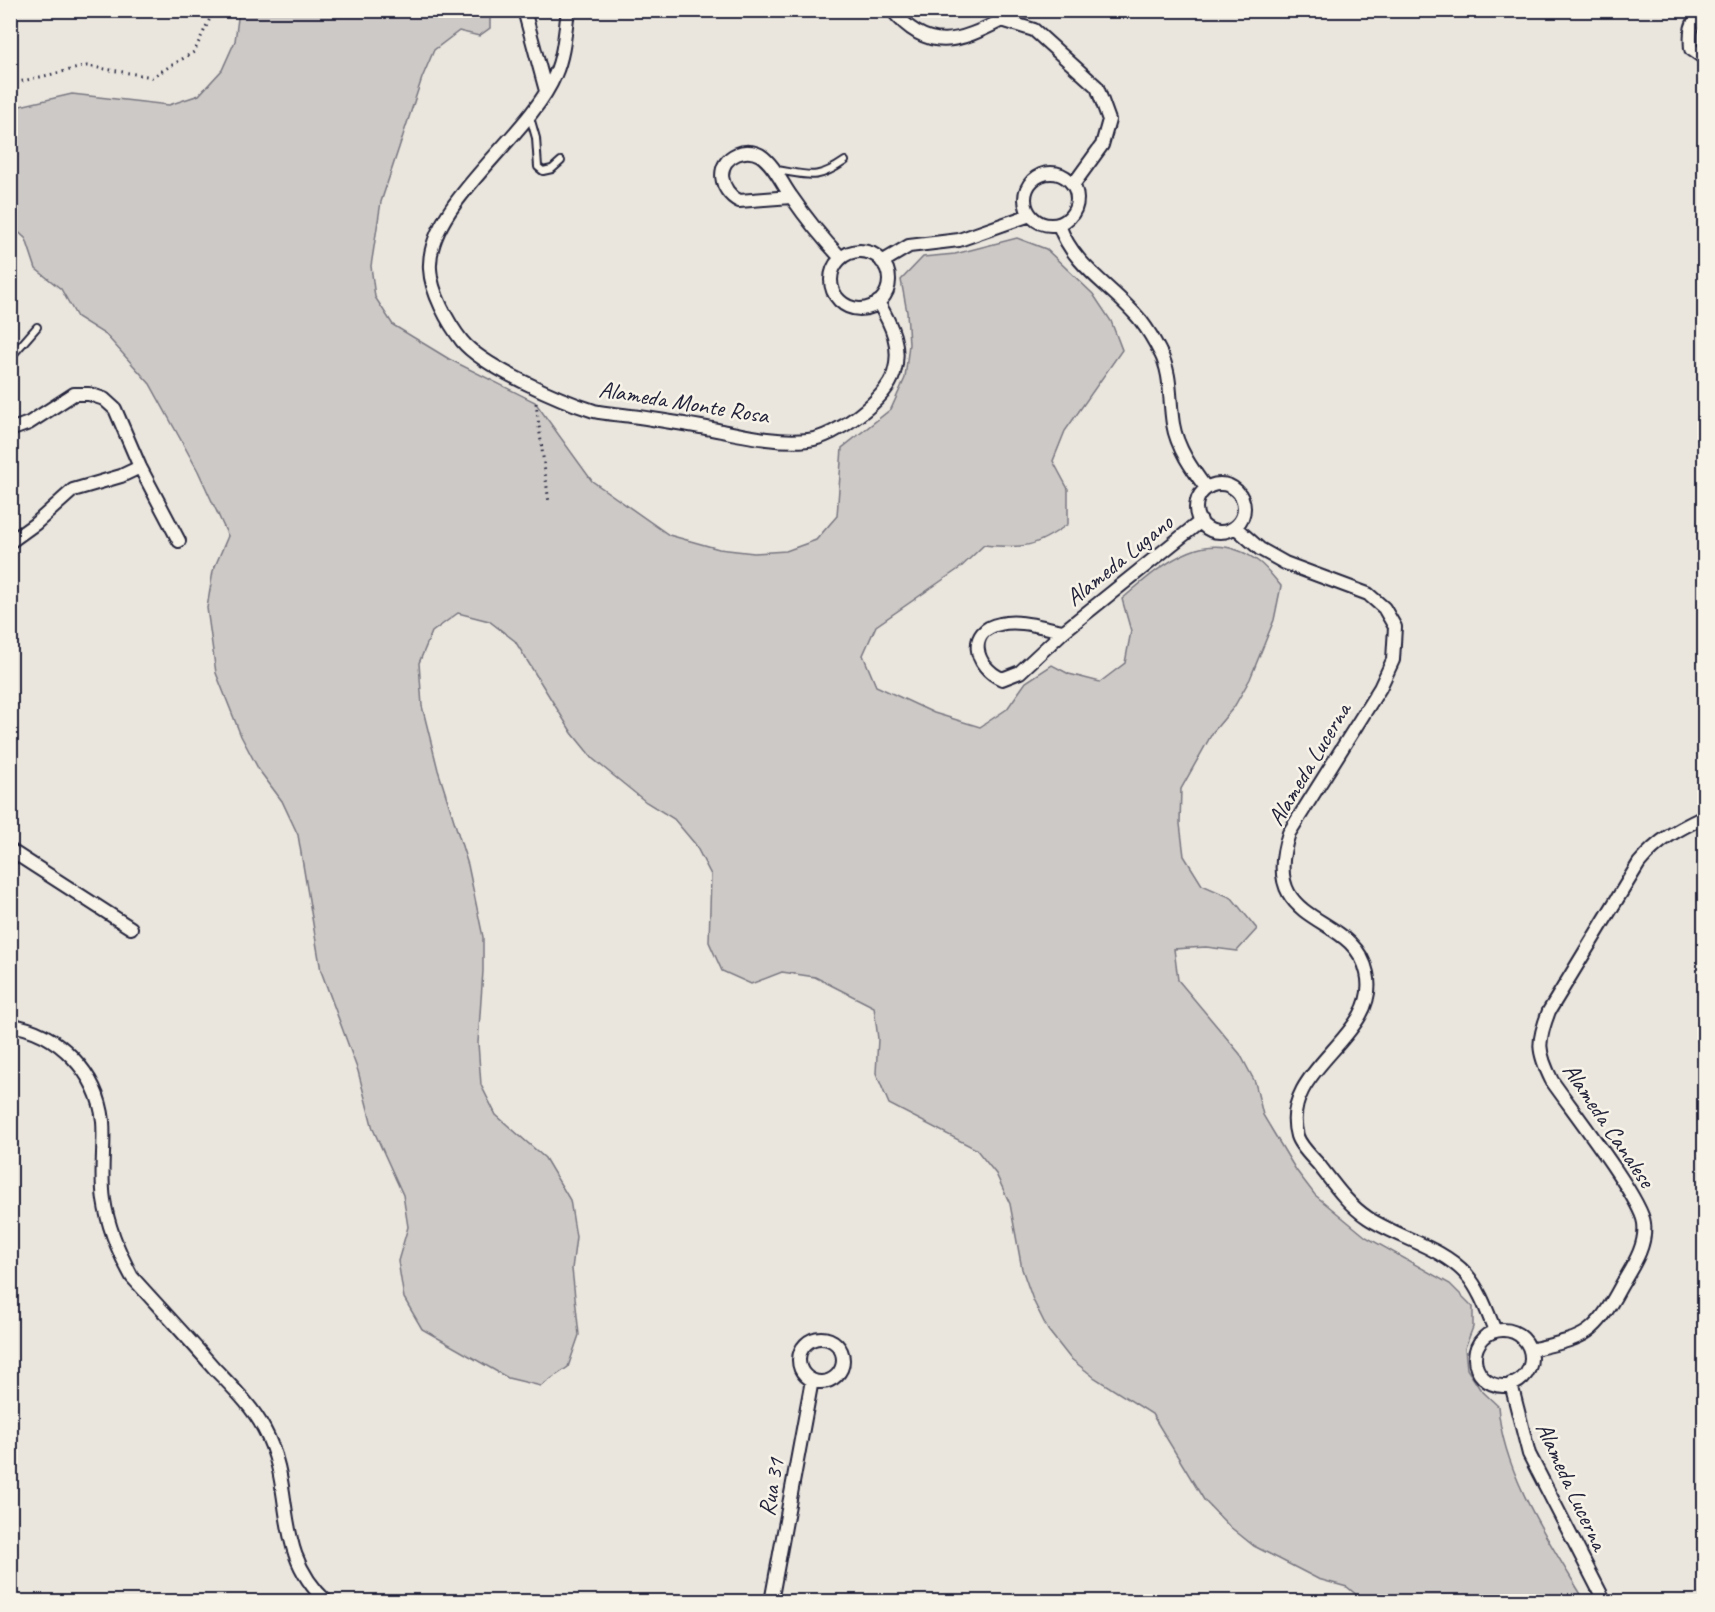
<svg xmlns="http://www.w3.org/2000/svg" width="1715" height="1612" font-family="Caveat,sans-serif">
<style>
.green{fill:#cdc9c6;stroke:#787680;stroke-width:1.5}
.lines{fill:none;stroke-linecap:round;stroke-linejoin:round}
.lane-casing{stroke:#22223b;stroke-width:10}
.street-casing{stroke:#22223b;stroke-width:16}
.path{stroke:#22223b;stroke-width:3;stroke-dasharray:1.5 4.5;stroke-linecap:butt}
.lane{stroke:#f7f3e8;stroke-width:6}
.street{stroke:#f7f3e8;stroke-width:12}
.labels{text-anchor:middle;stroke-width:5;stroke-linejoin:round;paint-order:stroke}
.street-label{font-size:24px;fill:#22223b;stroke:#f7f3e8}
</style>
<rect width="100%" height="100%" fill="#eae6de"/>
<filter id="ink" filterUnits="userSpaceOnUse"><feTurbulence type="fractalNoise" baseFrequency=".0167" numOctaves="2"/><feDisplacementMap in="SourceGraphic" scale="12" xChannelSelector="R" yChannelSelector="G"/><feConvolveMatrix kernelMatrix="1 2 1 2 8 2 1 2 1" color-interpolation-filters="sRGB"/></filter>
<g filter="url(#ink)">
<!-- green -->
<path class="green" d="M239 11H490V28L479 36 459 31 434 50 422 78 381 202 371 266 375 297 393 325 449 359 535 402 592 481 669 535 719 549 754 553 786 551 816 540 837 516 842 448 891 409 905 378 909 344 907 312 901 280 923 257 955 254 1017 238 1046 249 1093 294 1111 321 1122 350 1065 431 1053 461 1068 489V524C1036 547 1024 549 984 545L960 568 876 626 863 655 876 686 934 713 980 727 1007 709 1026 682 1052 665 1069 674 1100 682 1125 663 1131 631 1122 599C1163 564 1207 523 1259 562 1267 568 1274 578 1281 586L1274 620 1250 679 1234 707 1213 732 1181 789 1180 824 1184 856 1202 885 1232 898 1257 929 1237 951 1206 947 1174 949 1178 980 1240 1054 1255 1082 1263 1115 1296 1170 1315 1195 1366 1237 1450 1284 1473 1307V1327L1465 1348 1467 1369 1480 1389 1498 1406C1503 1474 1550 1543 1585 1601H1364L1347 1587 1318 1579 1254 1546 1229 1526 1204 1500 1152 1414 1095 1378 1070 1358 1048 1330 1033 1300 1022 1269 1010 1204 996 1174 976 1149 889 1104 876 1073 878 1039 874 1007 815 977 782 972 751 984 722 971 709 942 711 875 695 844 674 819 646 802 593 759 572 733 515 641 489 621 458 613 432 632 419 663 422 706 438 770 468 865 483 937V971L478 1043 481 1085 496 1115 545 1158 570 1200 576 1237 572 1269 579 1335 568 1367 541 1386 508 1378 422 1329 404 1298 398 1261 408 1227 403 1195 373 1129 358 1071 321 971 298 835 282 801 259 770 241 736 216 673 207 608 213 571 228 536 198 471 150 384 106 335 77 317 61 289 36 269 26 239 11 225V108L72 94 169 105 199 95 222 70 235 41Z"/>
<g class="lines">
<!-- lane casing -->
<g class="lane-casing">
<path id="lane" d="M530 117 536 138 538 167 543 171 552 169 561 161
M777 170C809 175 816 181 845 161
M10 358 37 327"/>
</g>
<!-- street casing -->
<g class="street-casing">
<path id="street" d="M524 10 546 91
M568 10C565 32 564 55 555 75 530 136 426 204 430 269 431 292 448 323 462 341 483 367 562 401 594 411 606 414 619 414 631 416 655 419 678 423 701 427 735 433 774 444 808 440 836 437 886 400 894 373 902 346 891 324 878 302
M892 10C928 54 959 42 1002 20L1034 30 1097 87 1109 120 1102 145 1073 185
M1704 14C1689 19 1690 35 1691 49L1704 58
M1025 199a26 26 0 1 1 52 0a26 26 0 1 1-52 0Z
M791 197 739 201C720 191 714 164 737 154 744 151 753 151 760 155 774 164 782 184 791 196 806 218 823 239 841 258
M1059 225C1074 268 1114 287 1141 321 1148 330 1155 342 1160 352 1172 374 1169 400 1173 424 1177 448 1192 469 1206 488
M831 280a29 29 0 1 1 58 0a29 29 0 1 1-58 0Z
M882 262 909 246 959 240 1030 215
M10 430 29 423 74 394H89L104 399 115 409 140 467 179 541
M1196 508a24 24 0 1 1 48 0a24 24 0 1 1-48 0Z
M1235 527 1260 549 1285 563 1368 594 1384 608 1395 627 1393 660 1380 688 1289 833C1257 930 1353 909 1367 973 1382 1037 1278 1068 1297 1136 1300 1146 1312 1157 1319 1165 1333 1183 1348 1205 1368 1218 1399 1238 1441 1247 1466 1274 1480 1290 1487 1311 1495 1331
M10 542 35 524 73 490 121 476 140 467
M1064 631C1044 628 1020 619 1000 624 967 630 973 666 1002 679L1020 672 1064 631 1201 521
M10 850 131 928
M10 1025C58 1031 98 1074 103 1121 105 1147 100 1173 104 1200 108 1228 119 1253 132 1277 160 1308 188 1338 215 1369 233 1388 252 1406 264 1429 297 1490 271 1550 327 1602
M1475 1358a28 28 0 1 1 56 0a28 28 0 1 1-56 0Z
M799 1360a22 22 0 1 1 44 0a22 22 0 1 1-44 0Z
M1530 1350C1585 1337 1593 1338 1621 1286 1632 1267 1647 1246 1644 1223 1641 1198 1570 1107 1552 1081 1537 1051 1537 1042 1549 1011L1639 863C1658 840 1678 829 1704 817
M1511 1384 1529 1454 1605 1602
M771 1602 812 1380"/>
</g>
<!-- path -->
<path class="path" d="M10 84 87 66 152 77 194 52 214 10
M536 403 549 503"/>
<!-- lane -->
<use href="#lane" class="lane"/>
<!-- street -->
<use href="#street" class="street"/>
</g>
</g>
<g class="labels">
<!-- street labels -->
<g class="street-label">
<text transform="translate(684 402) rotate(9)" y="8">Alameda Monte Rosa</text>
<text transform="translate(1119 560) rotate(-39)" y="8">Alameda Lugano</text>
<text transform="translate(1309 764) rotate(-59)" y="8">Alameda Lucerna</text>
<text transform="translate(1609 1125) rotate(56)" y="8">Alameda Canalese</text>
<text transform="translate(1572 1486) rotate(65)" y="8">Alameda Lucerna</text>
<text transform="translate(771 1487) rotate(-80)" y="8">Rua 31</text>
</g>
</g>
<!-- margin -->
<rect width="1715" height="1612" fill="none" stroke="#f7f3e8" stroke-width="36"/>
<rect x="18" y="18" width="1679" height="1576" fill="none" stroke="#22223b" stroke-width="2" filter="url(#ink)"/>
</svg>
